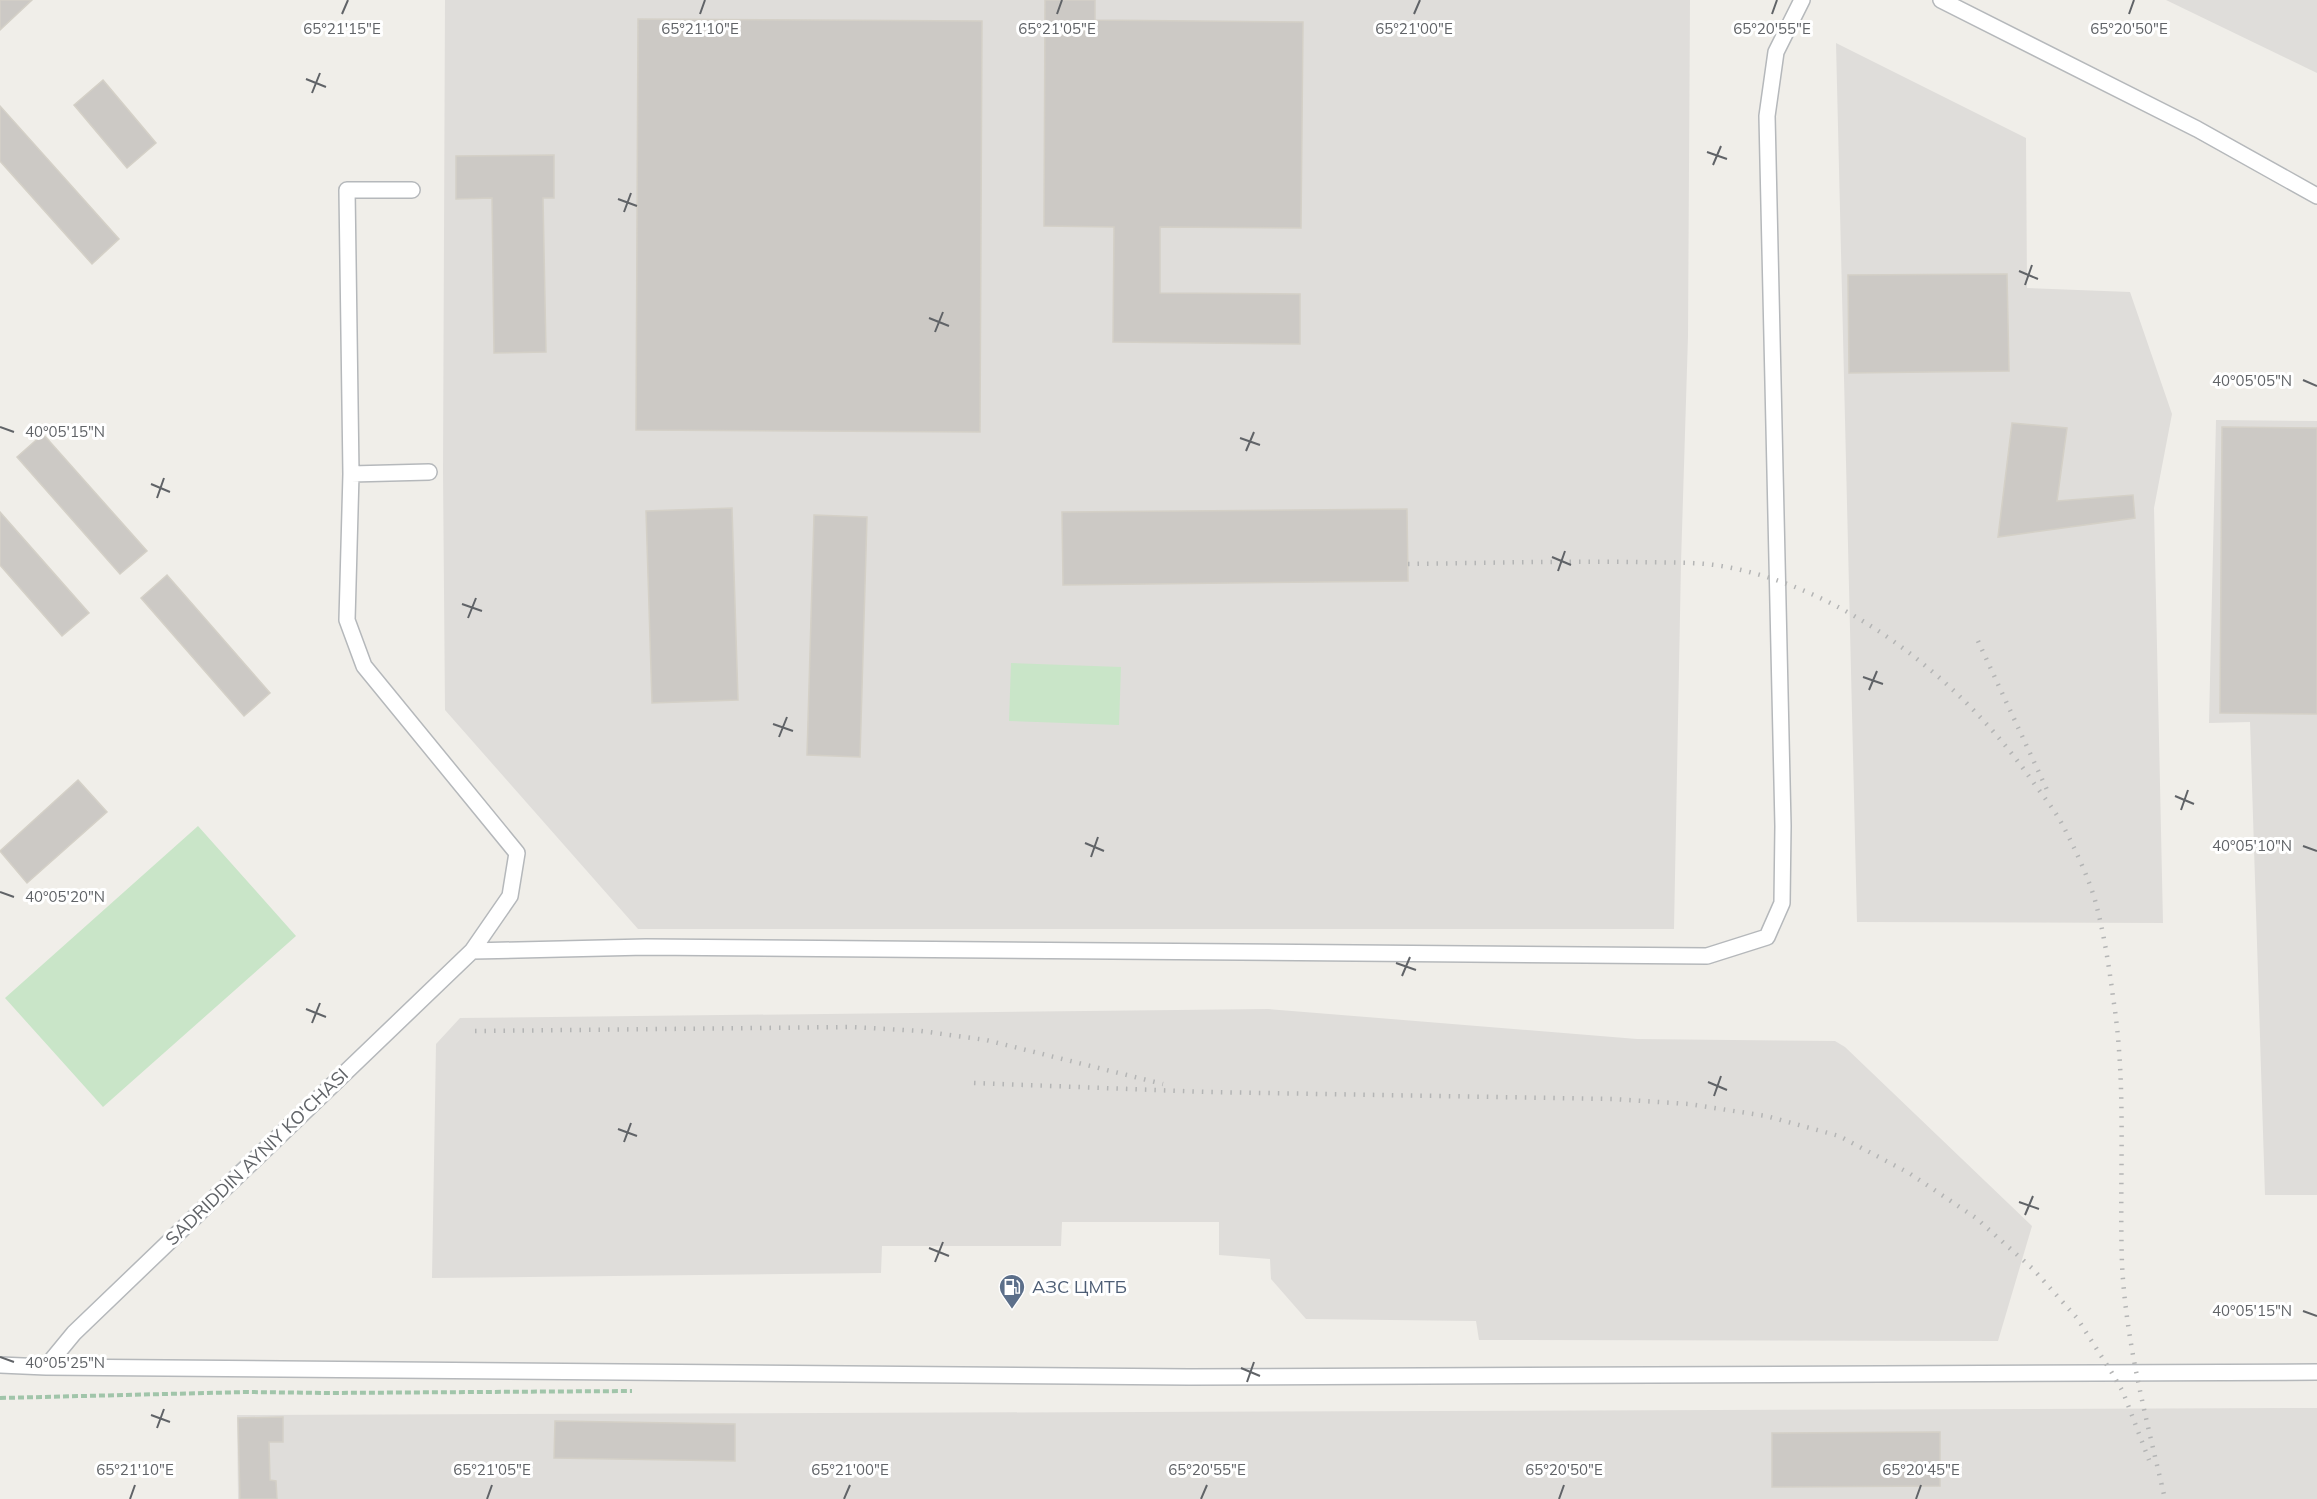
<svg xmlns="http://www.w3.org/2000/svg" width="2317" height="1499" font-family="Mulish,sans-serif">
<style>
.industrial{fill:#dfddda}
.green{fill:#c9e5c8}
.building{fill:#ccc9c5;stroke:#d4d0c7;stroke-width:1.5}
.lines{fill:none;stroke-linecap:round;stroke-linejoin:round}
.minor-casing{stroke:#b5b8bb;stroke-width:18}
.path{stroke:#a1c5aa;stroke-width:4;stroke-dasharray:6 3;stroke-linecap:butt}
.minor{stroke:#fff;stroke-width:15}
.rail{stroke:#b4b5b5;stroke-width:4.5;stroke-dasharray:1.5 8;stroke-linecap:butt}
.ticks{fill:none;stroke:#606367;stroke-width:2}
.labels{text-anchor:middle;stroke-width:6;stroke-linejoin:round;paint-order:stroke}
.street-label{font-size:18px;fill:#606367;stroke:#fff}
.service-label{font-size:18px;fill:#4e5e75;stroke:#fff;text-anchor:start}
.ticks-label{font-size:15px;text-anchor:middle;fill:#606367;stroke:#fff;stroke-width:6;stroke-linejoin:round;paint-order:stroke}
</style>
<rect width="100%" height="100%" fill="#f0eee9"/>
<!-- industrial -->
<path class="industrial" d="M445 0H1690L1688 336 1681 563 1674 929H638L445 710 443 471Z
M2166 0H2317V73Z
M1836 43 2026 138 2027 288 2130 292 2172 414 2154 508 2163 923 1857 922Z
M2216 420 2317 421V1195H2265L2250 722 2209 723Z
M1268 1009 1637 1039 1835 1041 1845 1047 2032 1226 1998 1341 1479 1340 1476 1321 1306 1319 1271 1279 1270 1259 1219 1255V1222H1062L1061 1246H882L881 1273 432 1278 436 1044 460 1018Z
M2317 1408V1499H238L237 1415Z"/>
<!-- green -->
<path class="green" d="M1011 663 1121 667 1119 725 1009 721Z
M198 826 296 936 103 1107 5 998Z"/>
<!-- building -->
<path class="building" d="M0 0H32L0 30Z
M1045 0H1095V20L1303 22 1301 228 1160 227V293L1300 294V344L1113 342 1114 227 1044 226Z
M638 19 982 21 980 432 636 430Z
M103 80 156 143 127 168 74 105Z
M0 106 119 239 92 264 0 161Z
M554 155V198H543L546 352 494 353 492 198 456 199V156Z
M2007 274 2009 371 1849 373 1848 275Z
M2012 423 2067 428 2057 501 2133 495 2135 518 1998 537Z
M2222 427 2317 428V714L2220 713Z
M43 434 147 551 120 574 17 457Z
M732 508 738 700 652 703 646 511Z
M1407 509 1408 581 1063 585 1062 512Z
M0 512 89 613 62 636 0 565Z
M814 515 867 517 860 757 807 755Z
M167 575 270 693 244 716 141 598Z
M78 780 107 812 27 883 0 851Z
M283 1417V1442H269L270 1480 276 1481 277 1499H240L238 1418Z
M555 1421 735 1424V1461L554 1458Z
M1940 1432V1486L1772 1487V1433Z"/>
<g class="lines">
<!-- minor casing -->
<g class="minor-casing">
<path id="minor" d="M1941 0 2197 129 2317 196
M351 474 429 472
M472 951 646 947 1707 956 1767 937 1782 903 1783 826 1767 116 1776 52 1802 0
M0 1365 46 1367 1189 1377 2317 1372
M46 1367 74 1333 472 951 510 896 517 853 364 666 347 620 351 474 347 190H412"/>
</g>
<!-- path -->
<path class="path" d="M0 1398 248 1392 327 1393 632 1391"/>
<!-- minor -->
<use href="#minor" class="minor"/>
<!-- rail -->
<path class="rail" d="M1408 564C1483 563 1558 561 1633 562 1664 563 1696 561 1727 567 1849 590 1963 682 2033 782 2043 796 2054 809 2062 824 2073 844 2091 883 2096 904 2104 934 2109 966 2113 997 2127 1085 2119 1175 2122 1264 2126 1344 2147 1421 2165 1499
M1978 641 2048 792
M475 1031 852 1027 921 1031 986 1040 1163 1084
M974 1083 1207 1092 1613 1099 1689 1104 1766 1116 1839 1136 1909 1173 1976 1218 2033 1269 2077 1318 2112 1373 2123 1392 2149 1460"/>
</g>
<!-- ticks -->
<path class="ticks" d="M342 14 348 0M700 14 705 0M1057 14 1062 0M1414 14 1420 0M1772 14 1777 0M2129 14 2134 0M306 79 326 87M312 93 320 73M1707 152 1727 159M1713 165 1721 146M618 199 637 206M624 212 631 193M2019 271 2038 279M2025 285 2032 265M929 318 949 326M935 332 943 312M2303 380 2317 386M0 427 14 432M1240 438 1260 445M1246 451 1254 432M151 484 170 492M157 498 164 478M1552 557 1571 565M1558 571 1565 551M462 604 482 611M468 618 476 598M1863 677 1883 684M1869 690 1877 671M773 724 793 731M779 737 787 717M2175 796 2194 804M2181 810 2188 790M1085 843 1104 851M2303 846 2317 851M1091 857 1098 837M0 892 14 897M1396 963 1416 970M1402 976 1410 957M306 1009 326 1017M312 1023 320 1003M1708 1082 1727 1090M1714 1096 1721 1076M618 1129 637 1136M624 1142 631 1123M2019 1202 2039 1209M2025 1215 2033 1196M929 1248 949 1256M935 1262 943 1242M2303 1311 2317 1316M0 1357 14 1362M1241 1368 1260 1376M1247 1382 1254 1362M151 1415 170 1422M157 1428 164 1409M130 1499 135 1485M487 1499 492 1485M844 1499 850 1485M1201 1499 1207 1485M1559 1499 1564 1485M1916 1499 1921 1485"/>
<!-- icons -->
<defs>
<g id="fuel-pin" transform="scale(1.35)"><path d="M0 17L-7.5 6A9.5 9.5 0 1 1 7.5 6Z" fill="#5c6f8a" stroke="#fff"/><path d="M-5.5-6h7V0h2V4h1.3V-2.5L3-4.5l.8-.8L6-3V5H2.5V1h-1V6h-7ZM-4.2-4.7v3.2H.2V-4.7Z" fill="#fff"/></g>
</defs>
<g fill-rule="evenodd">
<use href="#fuel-pin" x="1012" y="1287"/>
</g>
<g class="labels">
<!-- street labels -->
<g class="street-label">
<text transform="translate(257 1157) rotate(-44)" y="6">SADRIDDIN AYNIY KO'CHASI</text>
</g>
<!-- service labels -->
<g class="service-label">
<text x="1032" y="1293">АЗС ЦМТБ</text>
</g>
</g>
<g class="ticks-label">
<text x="342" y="34">65°21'15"E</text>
<text x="700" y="34">65°21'10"E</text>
<text x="1057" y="34">65°21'05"E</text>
<text x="1414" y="34">65°21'00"E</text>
<text x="1772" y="34">65°20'55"E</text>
<text x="2129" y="34">65°20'50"E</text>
<text x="2252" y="386">40°05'05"N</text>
<text x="65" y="437">40°05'15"N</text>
<text x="2252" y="851">40°05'10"N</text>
<text x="65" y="902">40°05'20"N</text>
<text x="2252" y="1316">40°05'15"N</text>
<text x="65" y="1368">40°05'25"N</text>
<text x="135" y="1475">65°21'10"E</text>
<text x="492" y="1475">65°21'05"E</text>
<text x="850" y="1475">65°21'00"E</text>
<text x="1207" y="1475">65°20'55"E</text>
<text x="1564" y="1475">65°20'50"E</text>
<text x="1921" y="1475">65°20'45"E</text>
</g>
</svg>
